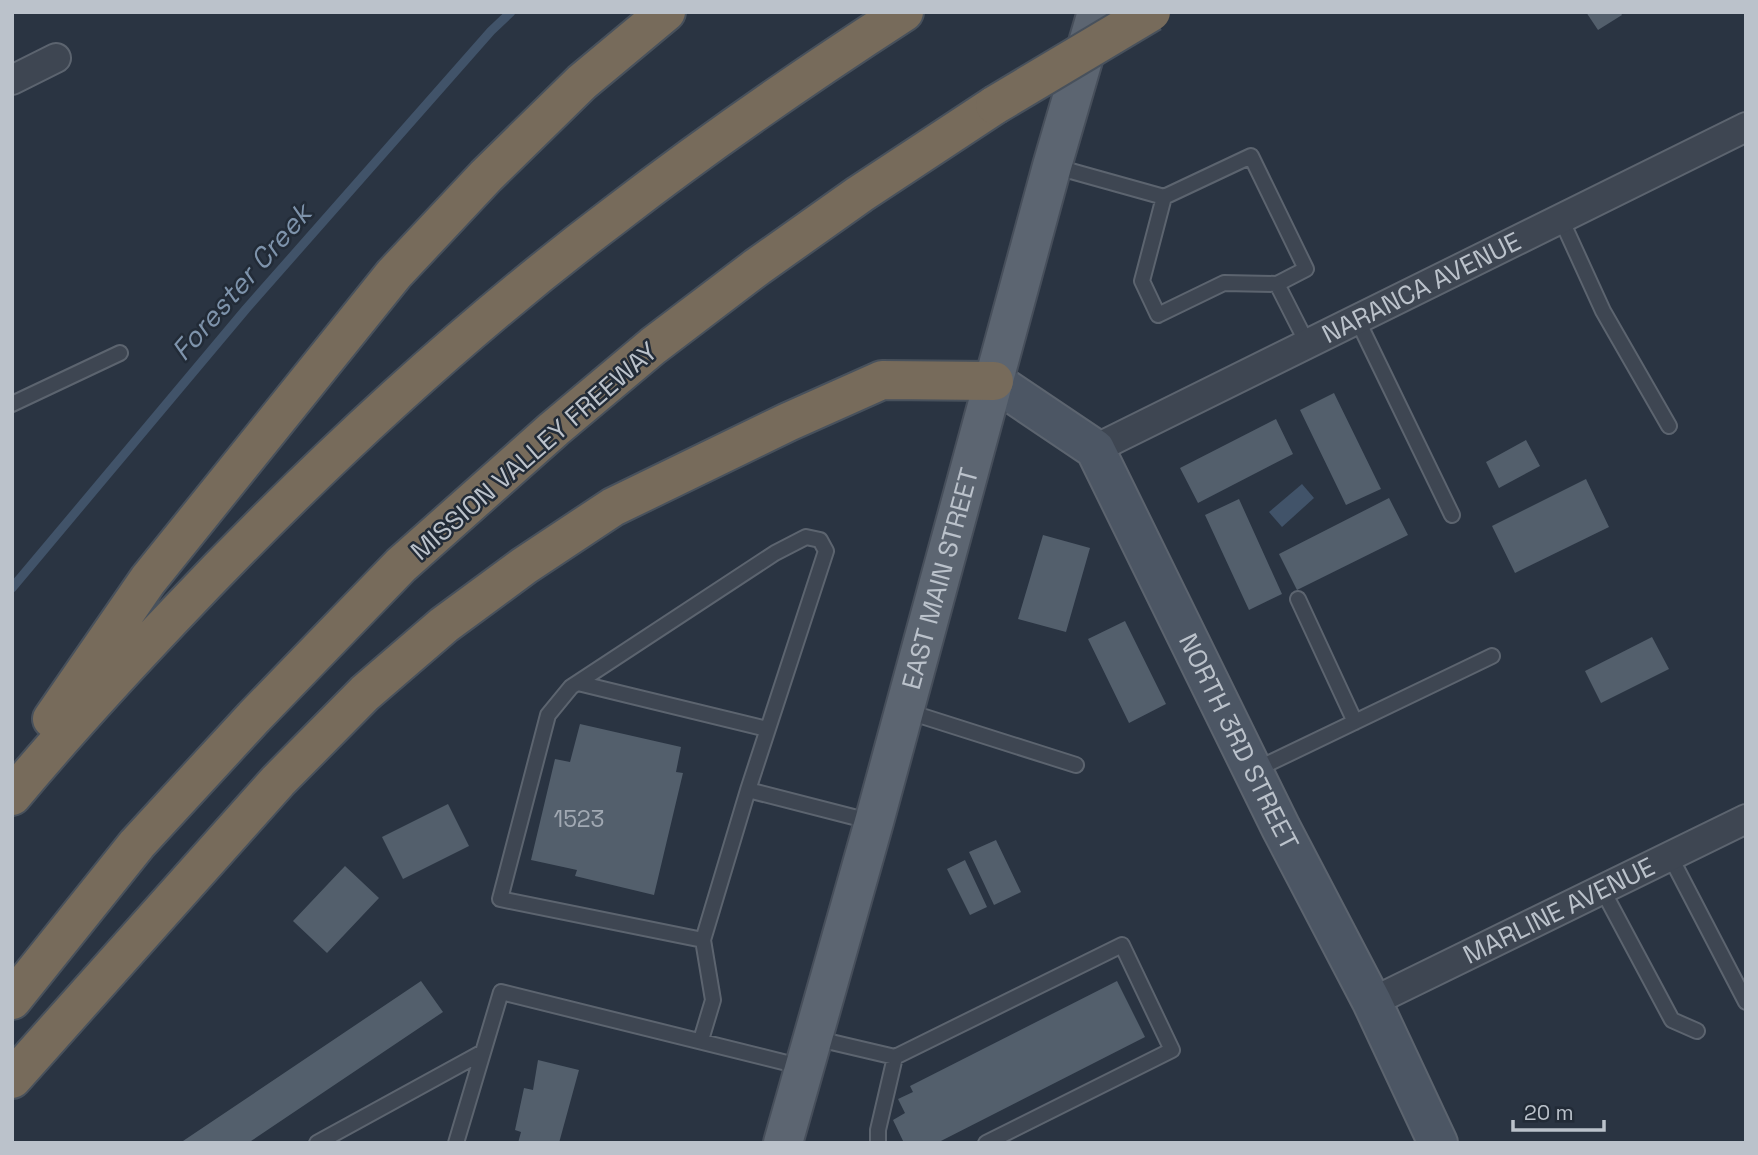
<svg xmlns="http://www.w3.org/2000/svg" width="1758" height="1155" font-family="'Space Grotesk',sans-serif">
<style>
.water{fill:#415369}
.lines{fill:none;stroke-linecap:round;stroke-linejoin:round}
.stream{stroke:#415369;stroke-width:9}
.building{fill:#535f6c}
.lane-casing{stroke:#5c646f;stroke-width:18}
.street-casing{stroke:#5c646f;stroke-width:32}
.secondary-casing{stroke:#5c646f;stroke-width:42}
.primary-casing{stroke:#474f5b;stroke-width:42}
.highway-casing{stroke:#48515c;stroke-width:42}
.lane{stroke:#3e4652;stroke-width:14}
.street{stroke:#3e4652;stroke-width:28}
.secondary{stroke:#4c5664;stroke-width:38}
.primary{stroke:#5c6571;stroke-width:38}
.highway{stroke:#776b5b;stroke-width:38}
.highway-bridge-casing{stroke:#48515c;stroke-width:42;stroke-linecap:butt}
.highway-bridge{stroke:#776b5b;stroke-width:38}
.labels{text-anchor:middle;stroke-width:5;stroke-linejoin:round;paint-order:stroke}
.number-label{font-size:23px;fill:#a1a9b3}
.street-label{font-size:26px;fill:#bbc2cb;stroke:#222b37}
.water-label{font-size:28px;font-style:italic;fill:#7e93ab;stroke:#222b37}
</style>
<rect width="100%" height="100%" fill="#2a3442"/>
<!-- water -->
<path class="water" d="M1302 484 1314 498 1282 527 1269 512Z"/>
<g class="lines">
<!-- stream -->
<path class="stream" d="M12 588 246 309 491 31 511 12"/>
</g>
<!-- building -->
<path class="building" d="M1586 12H1620L1622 15 1598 30Z
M1334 393 1381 489 1346 505 1300 410Z
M1276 419 1293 454 1198 503 1180 468Z
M1526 440 1540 466 1499 488 1486 462Z
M1586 479 1609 527 1515 573 1492 526Z
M1389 498 1408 535 1297 590 1279 554Z
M1239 499 1282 594 1249 610 1205 515Z
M1043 535 1090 548 1066 632 1018 619Z
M1125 621 1166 704 1129 723 1088 639Z
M1652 637 1669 669 1601 703 1585 671Z
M580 724 681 747 676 772 683 773 654 895 575 876 577 870 531 860 555 759 570 762Z
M448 804 469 846 403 879 382 837Z
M996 840 1021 892 994 905 969 852Z
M965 860 987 907 970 915 947 869Z
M345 866 379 898 327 953 293 921Z
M421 981 443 1012 248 1143H180Z
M1117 981 1145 1037 937 1143H904L893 1120 905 1113 898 1099 913 1092 910 1086Z
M538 1060 579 1070 559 1143H518L521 1132 515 1130 524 1088 533 1090Z"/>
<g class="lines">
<!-- lane casing -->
<g class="lane-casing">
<path id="lane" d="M1053 166 1164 197 1251 156 1306 269 1277 284 1307 343
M1164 197 1142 281 1158 315 1224 283 1277 284
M1561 219 1603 311 1669 426
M1357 319 1452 515
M12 404 120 353
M1298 599 1355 722
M578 683 767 729
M906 711 1076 765
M1253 771 1492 656
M748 790 703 940 500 899 548 715 571 687 775 553 806 537 820 540 826 551 748 790 873 822
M1670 856 1746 1002
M1602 889 1672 1020 1697 1031
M814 1038 895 1057 1122 945 1172 1050 986 1143
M701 1040 713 1000 703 940
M317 1143 483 1052
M456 1143 501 992 803 1067
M878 1143V1130L895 1057"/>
</g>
<!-- street casing -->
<g class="street-casing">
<g id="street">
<path d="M12 80 56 58"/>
<path id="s1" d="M1095 449 1746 127"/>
<path id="s2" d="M1372 1002 1746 819"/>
</g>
</g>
<!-- secondary casing -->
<g class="secondary-casing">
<g id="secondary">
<path id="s3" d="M994 381 1095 449 1281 828 1372 1002 1438 1143"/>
</g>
</g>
<!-- primary casing -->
<g class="primary-casing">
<g id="primary">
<path id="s4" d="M783 1143 874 822 1052 166 1097 12"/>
</g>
</g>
<!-- highway casing -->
<g class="highway-casing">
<path id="highway" d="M52 719 148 580 394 274 486 176 582 82 666 12
M12 796C63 735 117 676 172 618 309 473 456 335 615 215 708 143 805 76 904 12
M12 1000 137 844 254 717 401 565 554 429 653 346 757 267 860 194 995 105
M12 1079 278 781 365 693 444 625 524 566 613 507 788 422 882 380 994 381"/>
</g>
<!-- lane -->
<use href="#lane" class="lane"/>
<!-- street -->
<use href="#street" class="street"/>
<!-- secondary -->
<use href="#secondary" class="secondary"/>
<!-- primary -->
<use href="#primary" class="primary"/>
<!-- highway -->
<use href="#highway" class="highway"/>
<!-- highway-bridge casing -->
<g class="highway-bridge-casing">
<path id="highway-bridge" d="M995 105 1151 12"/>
</g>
<!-- highway-bridge -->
<use href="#highway-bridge" class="highway-bridge"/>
</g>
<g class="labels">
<!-- number labels -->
<g class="number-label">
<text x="579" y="827">1523</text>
</g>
<!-- street labels -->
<g class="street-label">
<text dy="9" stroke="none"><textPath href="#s1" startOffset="364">NARANCA AVENUE</textPath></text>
<text transform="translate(534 451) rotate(-41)" y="9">MISSION VALLEY FREEWAY</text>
<text dy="9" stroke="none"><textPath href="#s4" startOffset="586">EAST MAIN STREET</textPath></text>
<text dy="9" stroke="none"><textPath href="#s3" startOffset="448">NORTH 3RD STREET</textPath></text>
<text dy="9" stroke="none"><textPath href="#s2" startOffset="208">MARLINE AVENUE</textPath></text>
</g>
<!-- water labels -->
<g class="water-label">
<text transform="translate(241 282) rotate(-49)" y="10">Forester Creek</text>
</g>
</g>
<!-- border -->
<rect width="1758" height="1155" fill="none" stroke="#bbc2cb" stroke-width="28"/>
<!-- scale -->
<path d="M1513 1120v10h91v-10" fill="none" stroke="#bbc2cb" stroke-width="3.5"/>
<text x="1524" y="1120" font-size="21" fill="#bbc2cb" stroke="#222b37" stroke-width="5" paint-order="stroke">20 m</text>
</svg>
